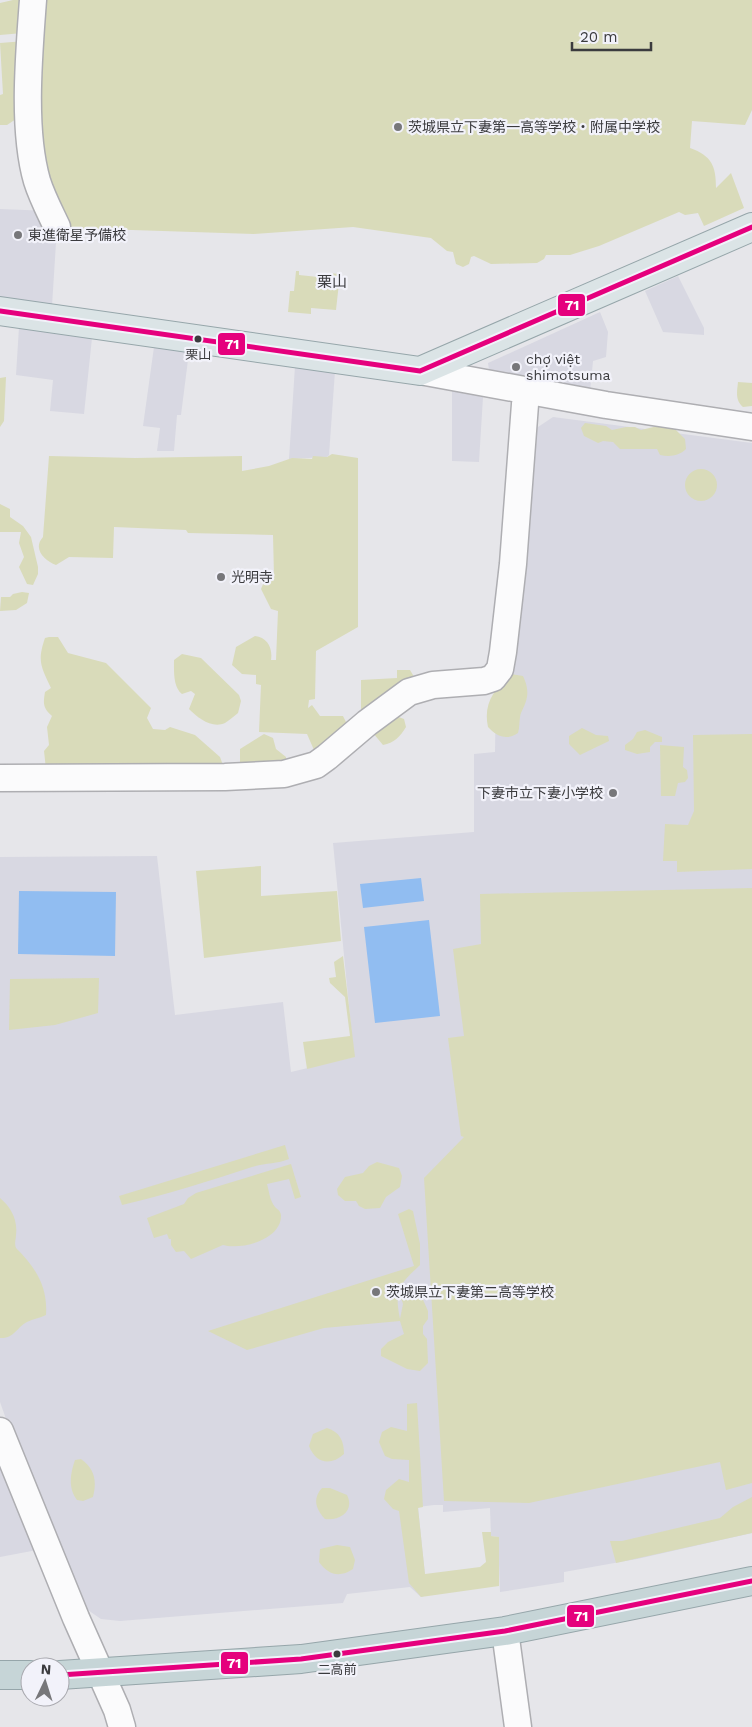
<svg xmlns="http://www.w3.org/2000/svg" width="752" height="1727" font-family="'Work Sans','Noto Sans JP',sans-serif">
<style>
.built{fill:#d8d8e2}
.green{fill:#d9dbba}
.water{fill:#91bdf1}
.lines{fill:none;stroke-linecap:round;stroke-linejoin:round}
.minor-casing{stroke:#aeaeb2;stroke-width:29}
.major-casing{stroke:#96a6aa;stroke-width:30}
.highway-casing{stroke:#96a6aa;stroke-width:30}
.minor{stroke:#fbfbfc;stroke-width:26}
.major{stroke:#dbe4e6;stroke-width:28}
.highway{stroke:#c6d5d7;stroke-width:28}
.bus-1-casing{stroke:#f2f2fa;stroke-width:9}
.bus-1{stroke:#e5007d;stroke-width:5}
.poi-dot{fill:#77777a;stroke:#f2f2fa;stroke-width:2}
.bus-dot{fill:#3b3b3e;stroke:#f2f2fa;stroke-width:2}
.labels{text-anchor:middle;stroke-width:4.5;stroke-linejoin:round;paint-order:stroke}
.bus-label{font-size:13px;fill:#3b3b3e;stroke:#f2f2fa}
.poi-label{font-size:14px;fill:#3b3b3e;stroke:#f2f2fa;text-anchor:start}
.neighbourhood-label{font-size:15px;fill:#3b3b3e;stroke:#f2f2fa}
.line-badge{stroke:#f2f2fa;stroke-width:2}
.badge-label{font-size:14px;text-anchor:middle;font-weight:bold;fill:#fff}
</style>
<rect width="100%" height="100%" fill="#e6e6ea"/>
<!-- built -->
<path class="built" d="M0 209 50 211 57 227 52 306 0 298Z
M678 276 704 328V335L663 332 645 291Z
M600 312 608 332 606 357 593 361 590 391 490 376 488 363Z
M19 327 92 338 84 414 50 411 53 380 16 375Z
M154 347 189 352 181 415H177L174 451H157L160 428 143 426Z
M295 366 335 371 329 455 327 457 289 459Z
M452 391 483 397 479 462 452 461Z
M553 417 752 443V1533L637 1559 564 1572V1582L500 1592 498 1537 491 1536 490 1508 443 1512V1505H434L418 1507 427 1595 421 1597 410 1587 347 1594 343 1603 120 1621 101 1619 82 1606 16 1447 0 1402V857L157 856 175 1015 283 1002 291 1072 354 1057 333 843 474 832V754L495 752 496 692 532 431Z
M0 1431 37 1550 0 1557Z"/>
<!-- green -->
<path class="green" d="M13 0H26L23 33 0 35V3Z
M41 0H752V110L745 125 692 121 690 148C712 156 716 166 716 188L731 173 744 208 704 226 698 213 685 215 679 212 599 246 570 255H546L544 259 537 263 491 264 474 256 471 257 469 264 463 267 456 264 453 252 447 251 431 238 353 227 254 234 71 228 55 202 53 185 48 178 43 155 44 148 40 129Z
M25 41 22 115 7 125H0V95L3 94 0 43Z
M296 271H299V275L328 278V273L340 274 336 310 311 308V314L288 312 290 291H294Z
M6 377 4 421 0 427V378Z
M738 382 752 383V406L743 407C735 400 737 392 738 382Z
M585 423 606 426 612 430 626 427H635L641 430 662 425 672 426 685 439 686 449C679 456 670 457 660 455L657 449H620L613 442 603 441 598 443 584 436 581 428Z
M332 454 358 458V627L316 651 315 699 309 700 308 708 312 705 320 716H343L346 722C343 727 319 748 314 750L307 734 259 732 261 685 256 684V675L242 674 232 665 236 647 255 636C267 637 273 648 271 660H276L278 611 271 609 261 589 264 582 274 576 273 535 188 533 186 530 114 527 113 558 69 557 56 565C45 561 32 549 43 537L49 456 135 458 242 456V471L269 466 292 458 312 459 313 456 327 457Z
M685 485a16 16 0 1 1 32 0a16 16 0 1 1-32 0Z
M0 504 10 509V517L23 526 31 537 38 567V574L33 585 27 584 19 567 24 557 19 543 21 532H0Z
M22 592 29 593 27 603 16 610 0 611 1 597H10L13 594Z
M49 637H58L68 653 106 663 151 708 147 718 153 729 165 730 170 727 195 735 220 757 224 768 46 769 44 751 49 745 47 727 52 716C43 708 43 704 45 692L51 688C41 667 37 661 45 638Z
M182 654 201 658 239 695 241 701 238 713C234 716 230 720 225 723 212 729 198 718 189 709L195 694 191 691 182 694C173 687 174 671 174 660Z
M397 670H410L417 682 361 717V680L397 678Z
M511 674 523 676C530 691 528 699 521 713 519 718 520 727 518 733 507 741 496 736 488 727 483 704 494 689 511 674Z
M396 716 404 719 406 727C400 737 394 743 383 745L373 733Z
M582 728 596 735 608 736 609 741 580 755 569 744V736Z
M645 730 662 737V742H655L650 747V752L637 754 625 750V745L633 739 637 732Z
M264 734 273 738 276 749 286 757V764L240 766V749Z
M752 734V869L677 872V861H663L665 824 688 825 694 811 693 735Z
M660 745 684 747 683 767 687 770 688 778 685 782 678 783 675 796H661Z
M261 866V896L337 891 341 941 204 958 196 871Z
M752 888V1483L726 1490 720 1462 529 1503 444 1501 424 1178 464 1137 461 1136 448 1038 464 1036 453 949 481 944 480 894Z
M343 956 355 1057 307 1069 303 1042 350 1036 345 997 330 983 329 978 336 977 334 962Z
M99 978 98 1013 55 1025 9 1030 10 979Z
M285 1145 289 1159C277 1164 265 1163 252 1167 209 1181 166 1195 122 1205L119 1196Z
M377 1162 399 1168 402 1176 400 1187 386 1197 380 1208 365 1209 359 1206 356 1201H345L338 1195 337 1189 345 1177 363 1173 369 1166Z
M291 1164 301 1197 295 1199 289 1179 267 1184C269 1191 270 1201 275 1207 278 1210 281 1211 281 1216 281 1240 241 1250 223 1245L191 1259 184 1251 176 1252 171 1245V1239H169L167 1234 154 1238 147 1218 184 1204 188 1198 196 1193Z
M0 1198C11 1207 18 1220 16 1235 16 1240 14 1242 16 1248 35 1267 48 1286 46 1315 40 1318 33 1319 27 1322 17 1327 14 1339 0 1338Z
M409 1209 413 1211 420 1244V1265C399 1285 394 1289 400 1319L403 1304 400 1295 409 1291 420 1293 428 1311V1319L423 1326V1334L427 1339 428 1363 420 1371 407 1369 381 1356V1349L388 1342 404 1334 400 1321 324 1328 247 1350 208 1331 414 1266 398 1214Z
M417 1403 423 1507 418 1508 425 1574 480 1567 486 1562 482 1532H491V1536L499 1537V1586L421 1597 409 1583 399 1511 393 1509 384 1499 386 1490 399 1479 409 1482V1460L392 1459 385 1456 379 1442 382 1432 391 1427 407 1431V1404Z
M327 1428C340 1432 344 1441 344 1454 331 1466 316 1464 309 1446L313 1434Z
M81 1459C95 1469 97 1481 93 1497L83 1501 77 1500C68 1488 70 1474 75 1460Z
M322 1488H330L347 1495C355 1511 340 1521 325 1519 316 1509 312 1499 322 1488Z
M752 1497V1533L616 1563 610 1541H622L720 1518 733 1507Z
M337 1545 350 1547 355 1560 353 1569C340 1578 328 1575 319 1562L320 1549Z"/>
<!-- water -->
<path class="water" d="M421 878 424 901 363 908 360 884Z
M19 891 116 892 115 956 18 954Z
M429 920 440 1016 375 1023 364 927Z"/>
<g class="lines">
<!-- minor casing -->
<g class="minor-casing">
<path id="minor" d="M33 0C29 54 22 129 37 181 42 197 50 212 57 227
M420 371 606 405 752 427
M0 778 225 777 284 774 316 765 327 757 367 723 409 692 433 685 484 681 493 678 500 669 503 652 513 564 526 391
M0 1431 76 1618 117 1710 122 1727
M505 1631 518 1727"/>
</g>
<!-- major casing -->
<g class="major-casing">
<path id="major" d="M0 311 420 371 752 227"/>
</g>
<!-- highway casing -->
<g class="highway-casing">
<path id="highway" d="M0 1675H30
M60 1675 301 1659 505 1631 752 1581"/>
</g>
<!-- minor -->
<use href="#minor" class="minor"/>
<!-- major -->
<use href="#major" class="major"/>
<!-- highway -->
<use href="#highway" class="highway"/>
<!-- bus-1 casing -->
<g class="bus-1-casing">
<path id="bus-1" d="M0 311 420 371 752 227
M60 1675 301 1659 505 1631 752 1581"/>
</g>
<!-- bus-1 -->
<use href="#bus-1" class="bus-1"/>
</g>
<!-- markers -->
<g class="poi-dot">
<circle cx="398" cy="127" r="5"/>
<circle cx="18" cy="235" r="5"/>
<circle cx="516" cy="367" r="5"/>
<circle cx="221" cy="577" r="5"/>
<circle cx="613" cy="793" r="5"/>
<circle cx="376" cy="1292" r="5"/>
</g>
<g class="bus-dot">
<circle cx="198" cy="339" r="4.5"/>
<circle cx="337" cy="1654" r="4.5"/>
</g>
<g class="labels">
<!-- bus labels -->
<g class="bus-label">
<text x="198" y="359">栗山</text>
<text x="337" y="1674">二高前</text>
</g>
<!-- poi labels -->
<g class="poi-label">
<text x="408" y="132">茨城県立下妻第一高等学校・附属中学校</text>
<text x="28" y="240">東進衛星予備校</text>
<text x="526" y="364">chợ việt<tspan x="526" dy="16">shimotsuma</tspan></text>
<text x="231" y="582">光明寺</text>
<text x="603" y="798" text-anchor="end">下妻市立下妻小学校</text>
<text x="386" y="1297">茨城県立下妻第二高等学校</text>
</g>
<!-- neighbourhood labels -->
<g class="neighbourhood-label">
<text x="332" y="287">栗山</text>
</g>
</g>
<g class="line-badge">
<rect x="557" y="293" width="29" height="24" rx="5" fill="#e5007d"/>
<rect x="217" y="332" width="29" height="24" rx="5" fill="#e5007d"/>
<rect x="566" y="1604" width="29" height="24" rx="5" fill="#e5007d"/>
<rect x="220" y="1651" width="29" height="24" rx="5" fill="#e5007d"/>
</g>
<g class="badge-label">
<text x="572" y="310">71</text>
<text x="232" y="349">71</text>
<text x="581" y="1621">71</text>
<text x="234" y="1668">71</text>
</g>
<!-- north arrow -->
<g transform="translate(45 1682) rotate(4)"><circle r="24" fill="#f2f2fa" stroke="#a9a9af"/>
<path d="M0-4L9 19L0 12L-9 19Z" fill="#77777a"/>
<text y="-8" font-size="14" font-weight="bold" text-anchor="middle" fill="#3b3b3e">N</text>
</g>
<!-- scale -->
<path d="M572 42v8h79v-8" fill="none" stroke="#3b3b3e" stroke-width="2.5"/>
<text x="580" y="42" font-size="15" fill="#3b3b3e" stroke="#f2f2fa" stroke-width="4" paint-order="stroke">20 m</text>
</svg>
